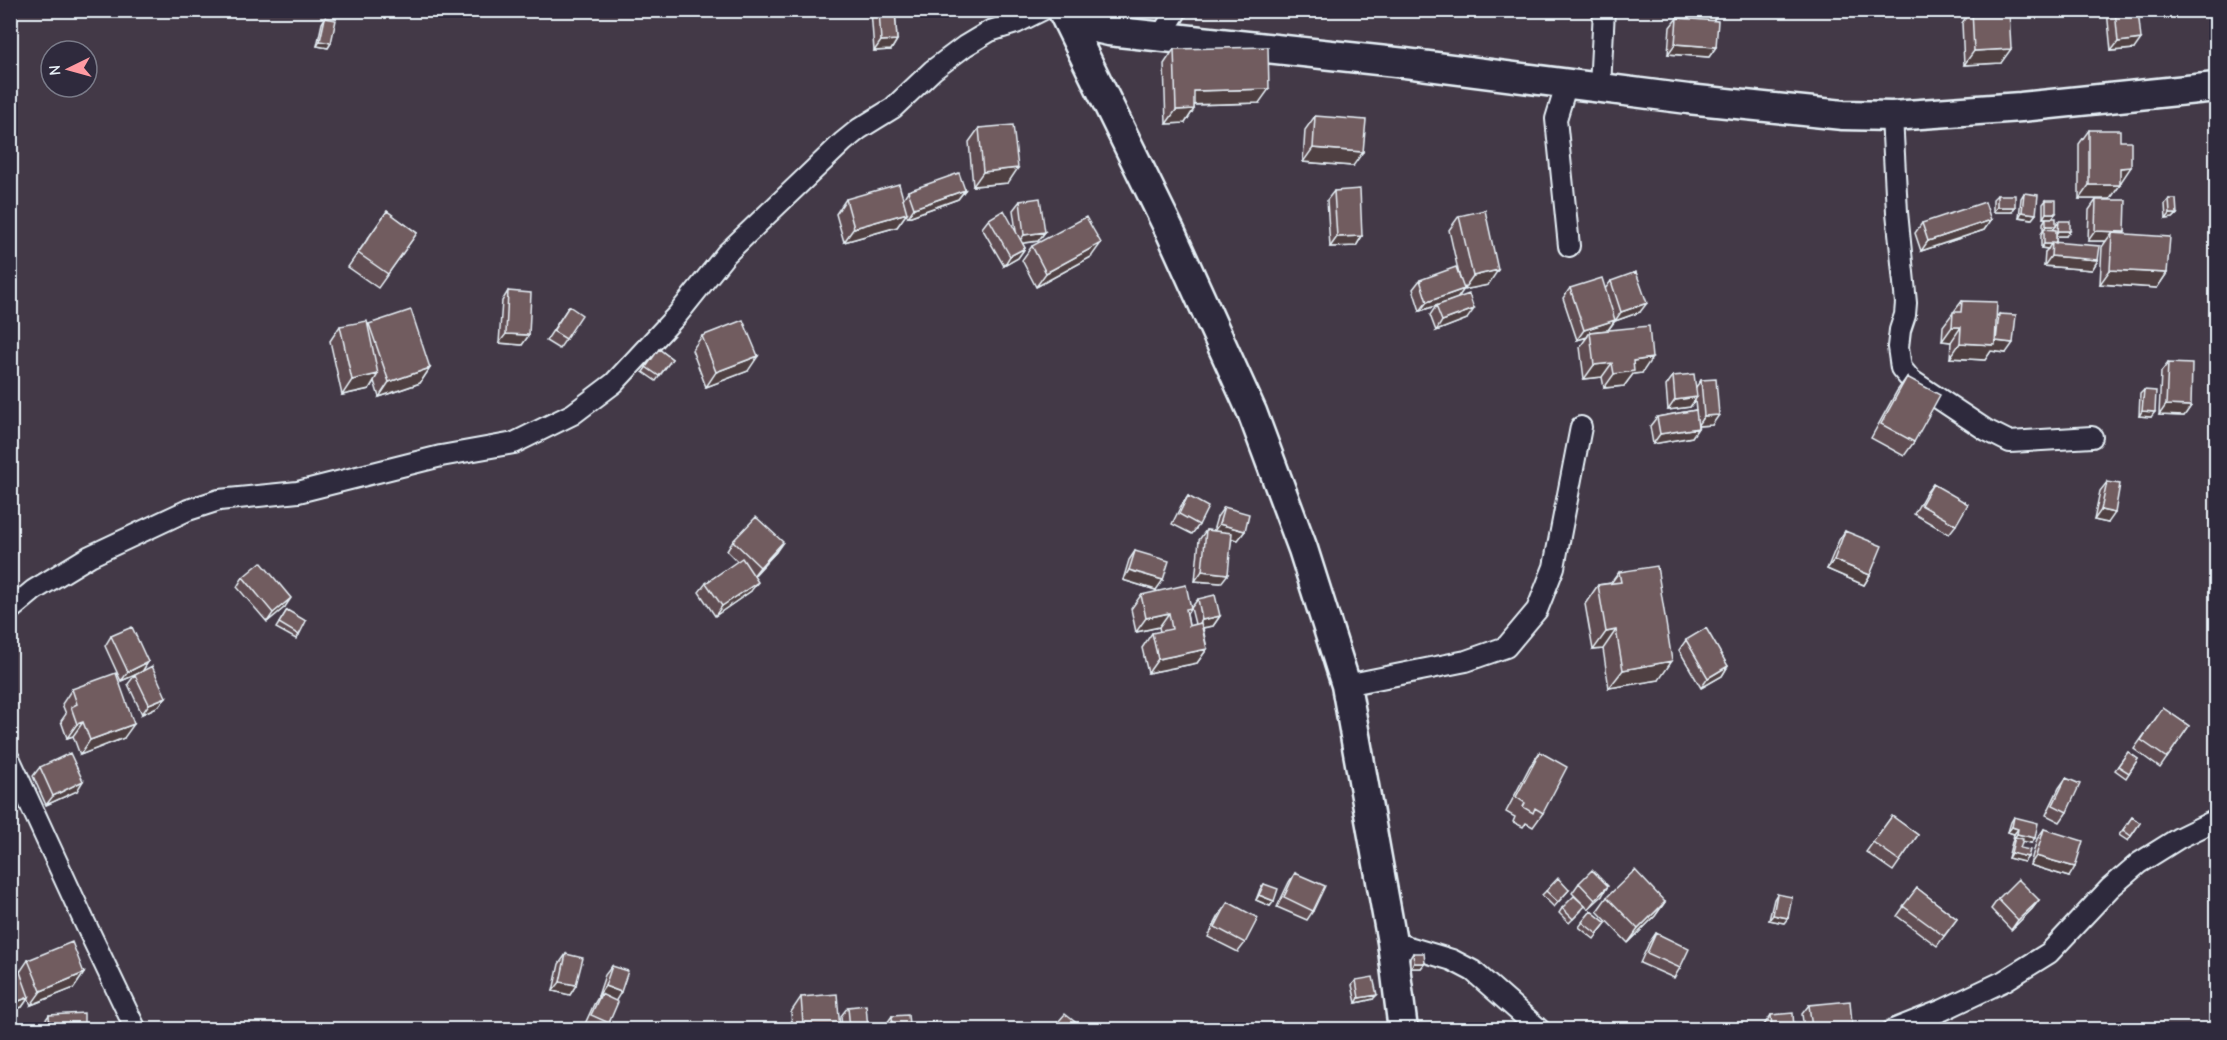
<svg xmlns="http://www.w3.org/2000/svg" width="2227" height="1040" font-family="'Comic Neue',sans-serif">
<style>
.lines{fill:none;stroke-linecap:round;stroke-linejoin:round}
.street-casing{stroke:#e8f1f8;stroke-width:24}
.secondary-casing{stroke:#e8f1f8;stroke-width:33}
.street{stroke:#2f2a3d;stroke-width:20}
.secondary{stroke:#2f2a3d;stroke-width:28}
.wall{fill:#614e52;stroke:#e8f1f8;stroke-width:1.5}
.shaded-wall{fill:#4f4042;stroke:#e8f1f8;stroke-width:1.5}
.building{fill:#715b5f;stroke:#e8f1f8;stroke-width:1.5}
</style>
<rect width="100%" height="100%" fill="#433947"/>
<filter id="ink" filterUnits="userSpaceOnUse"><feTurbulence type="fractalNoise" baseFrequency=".0167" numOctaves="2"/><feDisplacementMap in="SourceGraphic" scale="12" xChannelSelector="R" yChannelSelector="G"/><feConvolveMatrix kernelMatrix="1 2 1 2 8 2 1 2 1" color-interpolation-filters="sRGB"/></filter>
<g filter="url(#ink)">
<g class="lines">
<!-- street casing -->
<g class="street-casing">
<path id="street" d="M1160 37 1177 10
M1567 83 1556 119 1569 246
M1600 87 1604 10
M1892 116 1897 212 1906 303 1905 315 1900 330 1898 347 1901 368 1911 380 1986 430 2010 442 2092 437
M10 610 34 590 90 556 188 510 219 500 298 492 441 456 514 443 573 414 614 383 678 314 726 254 843 142 859 129 893 108 933 70 965 46 990 31 1016 23 1042 10
M1346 685 1466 661 1506 647 1537 610 1554 567 1581 427
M10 760 84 921 136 1030
M1392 942 1452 960 1473 971 1540 1030
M1893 1030 1943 1010 2004 981 2049 953 2110 888 2139 863 2179 838 2216 820"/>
</g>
<!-- secondary casing -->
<g class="secondary-casing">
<path id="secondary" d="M1062 10 1086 26 1109 31 1405 63 1688 99 1843 115 1892 116 2021 107 2216 87
M1063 12 1171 233 1252 412 1303 549 1346 685 1392 942 1403 1030"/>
</g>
<!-- street -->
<use href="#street" class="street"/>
<!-- secondary -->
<use href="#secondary" class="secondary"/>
</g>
<!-- wall -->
<path class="wall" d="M871 10H895L897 40 891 50 874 51Z
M1678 10H1719L1713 21 1716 47 1709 57 1668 54 1670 27 1677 18H1678Z
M1971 10H2009L2001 63 1964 65 1962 23Z
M2138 10 2134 49 2111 51 2107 11Z
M325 18 331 43 328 48 317 46 322 23Z
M1174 49 1259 103 1194 105V109L1185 123 1166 124 1164 64Z
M1315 116 1353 166 1303 162 1305 130Z
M979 128 1008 183 973 186 969 142Z
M2089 130 2121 182H2120V185L2110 199H2079V144Z
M965 190 958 199 908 217 906 214 897 227 844 242 836 214 846 199H903L908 191Z
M1334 191 1362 236 1356 246 1330 247 1327 200Z
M2024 193 2036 214 2032 219 2019 217 2021 198Z
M1997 195 2012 212H1993V199Z
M2169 199 2177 214 2173 218 2166 219 2165 204Z
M2046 200 2052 218 2056 225 2059 221 2066 236H2056V243L2098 260 2092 270 2044 266 2045 252 2048 249 2041 248V234L2043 231V223L2046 218H2043V204Z
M2096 200 2124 234 2167 273 2157 288 2100 284 2102 247 2106 241H2088L2089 210Z
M1020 201 1045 232 1038 241 1022 243 1025 248 1018 258 1004 266 982 228 989 219 1016 231 1013 210Z
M387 211 417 233 378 288 348 267Z
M1459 216 1488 285 1463 290 1457 298 1467 319 1436 331 1430 315 1436 306 1443 303 1420 311 1413 289 1420 280 1460 279 1449 230Z
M1991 220 1984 230 1921 251 1915 233 1922 223Z
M1032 246 1091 257 1036 287 1022 260Z
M1611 281 1640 312 1615 321 1608 330 1642 373 1633 374 1624 386 1604 388 1602 377 1584 379 1580 347 1587 337 1577 340 1563 298 1570 288 1605 289Z
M508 291 529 335 522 345 499 343 502 301Z
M1962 301 1996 317 1999 314 2006 353 1991 351 1985 360 1950 358 1951 342 1942 341 1943 326Z
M569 306 566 339 559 349 546 341Z
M369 324 430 368 420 383 379 397 374 381 369 389 342 395 330 341 340 326H368Z
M702 336 748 371 706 387 692 350Z
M659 349 672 359 656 381 643 372Z
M2168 363 2191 406 2184 416 2159 415 2161 372Z
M1673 376 1696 387 1701 380 1712 425 1698 426V428L1692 437 1653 444 1650 426 1657 417 1696 410 1695 401 1690 407 1668 410 1666 386Z
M1907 377 1914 442 1904 456 1871 438 1897 391Z
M2144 390 2151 417 2139 416 2140 394Z
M2107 482 2108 523 2094 520 2100 491Z
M1933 484 1956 525 1949 534 1914 514 1926 493Z
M1188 496 1199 525 1192 534 1172 524 1181 506Z
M1224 507 1245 531 1238 540 1232 539 1221 583 1195 581 1199 540 1206 530 1213 531 1217 517Z
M1845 531 1870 575 1864 585 1827 569 1839 540Z
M733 541 776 552 754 576 751 591 715 616 699 592 706 583 738 562 727 551Z
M1135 551 1156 590 1123 580 1129 560Z
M1619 572 1659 680 1609 688 1603 649 1593 650 1585 604 1598 585 1611 583Z
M243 577 285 607 267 622 237 587Z
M1141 595 1191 608 1187 614 1189 626 1195 624 1191 608 1198 599 1220 616 1213 626 1203 628 1207 649 1197 663 1148 673 1142 648 1152 633 1160 632 1159 627 1136 632 1131 609Z
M287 610 299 635 296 639 276 628Z
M111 636 148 662 142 671 159 706 142 714 128 684 135 675 121 681 105 646Z
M1686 640 1728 666 1722 676 1701 688 1679 650Z
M72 689 124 738 80 755 73 736 67 738 61 721 66 714 62 704Z
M2163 708 2189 726 2160 768 2134 749Z
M1540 752 1543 813 1533 827 1526 823 1523 827 1513 822 1515 817 1506 812 1530 766Z
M2128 752 2138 759 2126 778 2115 770Z
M40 767 77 791 46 805 33 776Z
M2066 778 2067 812 2060 822 2046 815 2059 788Z
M1892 816 1918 835 1893 871 1866 852Z
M2014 817 2031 843 2022 841 2020 848 2024 862 2008 858 2012 842 2014 839H2013L2014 834 2008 832 2011 822Z
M2132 817 2140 823 2128 841 2119 835Z
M2044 829 2069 877 2030 865 2037 839Z
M1295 873 1313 911 1307 920 1277 907 1289 882Z
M1579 883 1602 896 1588 909 1572 893Z
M1264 884 1274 901 1270 906 1256 900 1260 889Z
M1917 888 1957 919 1937 946 1897 916Z
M1569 890 1554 907 1542 895 1546 891Z
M1777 894 1788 918 1784 923 1769 920 1774 899Z
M1607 897 1665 902 1655 916 1628 943 1597 911Z
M1998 899 2039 900 2032 909 2011 930 1991 909Z
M1228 902 1245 943 1238 952 1208 937 1221 912Z
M1562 908 1581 911 1569 923 1559 913Z
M1591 911 1606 923 1594 939 1579 927Z
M1656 933 1680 968 1674 978 1640 963 1649 943Z
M1413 953 1425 963 1421 968H1410V958Z
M566 954 576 985 570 995 553 991 559 964Z
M28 960 84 973 74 988 31 1005 28 998 22 1007 10 1011V972H20Z
M612 966 615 1001 609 1023 604 1029H596L585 1024 594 1004 599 996H598L605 975Z
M1356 980 1373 999 1356 1003 1352 985Z
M801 997 840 1029H792L791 1012Z
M1809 1005 1852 1024 1848 1029H1804L1802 1014Z
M848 1007 868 1029H842L841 1016Z
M49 1015 84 1029H43L42 1025Z
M1771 1015 1794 1029H1764V1025Z
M892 1016 909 1024 940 1029H885V1026Z"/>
<!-- shaded-wall -->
<path class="shaded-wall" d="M1719 11 1713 21 1679 22 1685 13Z
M2141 39 2134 49 2111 51 2118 42Z
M897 40 891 50 874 51 881 41Z
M320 41 331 43 328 48 317 46Z
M1675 44 1716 47 1709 57 1668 54Z
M2011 49 2001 63 1964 65 1974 51Z
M1269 89 1259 103 1184 105 1194 91Z
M1194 109 1185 123 1166 124 1176 110Z
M1313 148 1363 152 1353 166 1303 162Z
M2131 167 2121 182H2110L2120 168Z
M1018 168 1008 183 973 186 983 172Z
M2089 185H2120L2110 199H2079Z
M965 190 958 199 908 217 914 208Z
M1997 207H2015L2012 212H1993Z
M2022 212 2036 214 2032 219 2019 217Z
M907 213 897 227 844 242 854 228Z
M2046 213H2056L2052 218H2043Z
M2170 214H2177L2173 218 2166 219Z
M1991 220 1984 230 1921 251 1928 241Z
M2046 226H2056L2052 231H2043Z
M2058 231H2070L2066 236H2055Z
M2095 231 2125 232 2119 241 2112 233 2106 241H2088Z
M1045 232 1038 241 1017 244 1024 235Z
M1362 236 1356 246 1330 247 1337 237Z
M1101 243 1091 257 1036 287 1046 273Z
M2044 244H2051L2048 249 2041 248Z
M1025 248 1018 258 1004 266 1010 256Z
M2051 256 2098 260 2092 270 2044 266Z
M1498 270 1488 285 1463 290 1473 276Z
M2110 270 2167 273 2157 288 2100 284Z
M1464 289 1457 299 1420 311 1427 302Z
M1647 303 1640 312 1615 321 1621 312Z
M1474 309 1467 319 1436 331 1442 321Z
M1615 320 1608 330 1590 332 1587 337 1577 340 1584 330Z
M1952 327H1961L1951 342 1942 341Z
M506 334 529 335 522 345 499 343Z
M1996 341 2013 343 2006 353 1991 351 1985 360 1950 358 1960 343 1993 345Z
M758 356 748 371 706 387 716 372Z
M1652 358 1642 373 1633 374 1624 386 1604 388 1614 374 1633 361Z
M1612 363 1602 377 1584 379 1594 365Z
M430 368 420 383 379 397 389 382Z
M378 374 369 389 342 395 352 380Z
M1697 397 1690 407 1668 410 1675 400Z
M2166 405 2191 406 2184 416 2159 415Z
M2142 411 2155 412 2151 417 2139 416Z
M1719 415 1712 425 1697 426 1704 416Z
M1698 428 1692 437 1653 444 1660 434Z
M2101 510 2115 513 2108 523 2094 520Z
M1219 524 1245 531 1238 540 1212 534Z
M783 542 776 552 753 576 760 567Z
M1834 560 1870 575 1864 585 1827 569Z
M1129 570 1163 580 1156 590 1123 580Z
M1202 571 1228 574 1221 583 1195 581Z
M758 582 751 591 715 616 722 606Z
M291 598 285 607 267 622 273 613Z
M1169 613 1159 627 1136 632 1146 618Z
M1220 616 1213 626 1196 629 1202 620Z
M1616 630 1603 649 1593 650 1606 632Z
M1207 649 1197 663 1148 673 1158 659Z
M1672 661 1659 680 1609 688 1623 670Z
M148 662 142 672 121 681 128 672Z
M1728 666 1722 676 1701 688 1708 678Z
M166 697 159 706 142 714 149 704Z
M83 722 73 736 67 738 77 724Z
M134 724 124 738 80 755 90 740Z
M83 781 77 791 46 805 53 796Z
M2012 827 2018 829 2014 834 2008 832Z
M2017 834 2035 838 2031 843 2013 839Z
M2011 853 2028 857 2024 862 2008 858Z
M2036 856 2075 867 2069 877 2030 865Z
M1608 886 1602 896 1588 909 1595 900Z
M1259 895 1274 901 1270 906 1256 900Z
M2039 900 2032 909 2011 930 2018 920Z
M1665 902 1655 916 1628 943 1638 929Z
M1773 915 1788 918 1784 923 1769 920Z
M1414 963H1425L1421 968H1410Z
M84 973 74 988 31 1005 41 991Z
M560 982 576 985 570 995 553 991Z
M605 986 621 992 615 1002 598 996Z
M1377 995 1373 999 1356 1003 1359 998Z
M29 997 22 1007 10 1011V1008L14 1003Z
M1852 1024 1848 1029H1810L1812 1028Z"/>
<!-- building -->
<path class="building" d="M879 10H895L897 40 881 41Z
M1685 10H1719V11L1685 13Z
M1972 10H2009L2011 49 1974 51Z
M2115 10H2138L2141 39 2118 42Z
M325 18 336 20 331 43 320 41Z
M1677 18 1718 21 1716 47 1675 44Z
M1268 47 1269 89 1194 91V109L1176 110 1174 49Z
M1315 116 1366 120 1363 152 1313 148Z
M1013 125 1018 168 983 172 979 128Z
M2089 130H2120V141H2131V167L2120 168V185H2089Z
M959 173 965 190 914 208 908 191Z
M899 184 907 213 854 228 846 199Z
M1360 189 1362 236 1337 237 1334 191Z
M2024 193 2038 195 2036 214 2022 212Z
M1997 195H2015V207H1997Z
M1040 198 1045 232 1024 235 1020 201Z
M2169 199H2176L2177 214H2170Z
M2046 200H2056V213H2046Z
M2096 200H2126L2125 232 2095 231Z
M1985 202 1991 220 1928 241 1922 223Z
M1004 210 1025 248 1010 256 989 219Z
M1485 210 1498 270 1473 276 1459 216Z
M387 211 417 233 388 274 358 253Z
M1086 217 1101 243 1046 273 1032 246Z
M2046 218H2056V226H2046Z
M2059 221H2070V231H2058Z
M2044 229 2056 230V243L2052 242V244H2044Z
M2112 233 2170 237 2167 273 2110 270Z
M2052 242 2100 246 2098 260 2051 256Z
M1456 267 1464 289 1427 302 1420 280Z
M1636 272 1647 303 1621 312 1611 281Z
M1602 278 1615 320 1584 330 1570 288Z
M508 291 531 293 529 335 506 334Z
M1469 294 1474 309 1442 321 1436 306Z
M1962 301 1997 302 1995 345 1960 343 1961 327H1952L1953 312H1961Z
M569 306 582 315 566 339 553 331Z
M411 310 430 368 389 382 369 324Z
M1999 314 2016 315 2013 343 1996 341Z
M743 320 758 356 716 372 702 336Z
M367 321 378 374 352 380 340 326Z
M1649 326 1652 358 1633 361 1634 371 1614 374 1612 363 1594 365 1590 332Z
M659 349 672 359 659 376 646 367Z
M2168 363 2192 364 2191 406 2166 405Z
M1694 374 1697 397 1675 400 1673 376Z
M1907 377 1940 395 1914 442 1881 424Z
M1716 379 1719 415 1704 416 1701 380Z
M2144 390 2156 391 2155 412 2142 411Z
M1696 410 1698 428 1660 434 1657 417Z
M2107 482 2120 484 2115 513 2101 510Z
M1933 484 1968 504 1956 525 1921 505Z
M1188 496 1208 507 1199 525 1179 514Z
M1224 507 1249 514 1245 531 1219 524Z
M756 517 783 542 760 567 733 541Z
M1206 530 1232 533 1228 574 1202 571Z
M1845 531 1882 546 1870 575 1834 560Z
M1135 551 1169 561 1163 580 1129 570Z
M742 558 758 582 722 606 706 583Z
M261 562 291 598 273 613 243 577Z
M1657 566 1672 661 1623 670 1616 630 1606 632 1598 585 1621 582 1619 572Z
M1186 585 1191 608 1186 609 1189 626 1201 623 1207 649 1158 659 1152 633 1172 629 1169 613 1146 618 1141 595Z
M1215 595 1220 616 1202 620 1198 599Z
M287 610 306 621 299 635 279 623Z
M132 627 148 662 128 672 111 636Z
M1706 628 1728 666 1708 678 1686 640Z
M152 666 166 697 149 704 135 675Z
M116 673 134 724 90 740 83 722 77 724 71 707 77 704 72 689Z
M2163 708 2189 726 2167 758 2141 740Z
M1540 752 1567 767 1543 813 1535 808 1533 813 1523 807 1525 803 1516 797Z
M2128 752 2138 759 2129 773 2118 766Z
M70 753 83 781 53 796 40 767Z
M2066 778 2080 784 2067 812 2053 805Z
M1892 816 1918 835 1900 861 1873 842Z
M2014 817 2038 823 2035 838 2017 834 2018 829 2012 827Z
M2132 817 2140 823 2131 836 2123 830Z
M2044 829 2083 841 2075 867 2036 856Z
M2015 837 2023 839 2020 848 2030 850 2028 857 2011 853Z
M1592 870 1608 886 1595 900 1579 883Z
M1635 870 1665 902 1638 929 1607 897Z
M1295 873 1325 886 1313 911 1284 897Z
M1558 878 1569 890 1558 902 1546 891Z
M2018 879 2039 900 2018 920 1998 899Z
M1264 884 1278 889 1274 901 1259 895Z
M1917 888 1957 919 1944 936 1903 906Z
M1777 894 1792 897 1788 918 1773 915Z
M1574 896 1585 906 1573 919 1562 908Z
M1228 902 1258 918 1245 943 1215 927Z
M1591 911 1606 923 1597 934 1582 922Z
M1656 933 1689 949 1680 968 1647 953Z
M72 942 84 973 41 991 28 960Z
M1413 953H1424L1425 963H1414Z
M566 954 583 958 576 985 560 982Z
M612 966 628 971 621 992 605 986Z
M19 969 29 997 14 1003 10 992V972Z
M1373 977 1377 995 1359 998 1356 980Z
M601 994 618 1002 609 1023 591 1015Z
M837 994 840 1029H795V1025L803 1024 801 997Z
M1850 1001 1852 1024 1812 1028 1809 1005Z
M866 1005 868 1029H850L848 1007Z
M10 1012 21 1029H10Z
M84 1013V1029H50L49 1015Z
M1793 1013 1794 1029H1772L1771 1015Z
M1065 1014 1084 1029H1052Z
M908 1015 909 1024 939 1021 940 1029H893L892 1016Z"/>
</g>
<!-- margin -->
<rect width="2227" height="1040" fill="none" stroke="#2f2a3d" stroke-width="36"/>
<rect x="18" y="18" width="2191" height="1004" fill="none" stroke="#e8f1f8" stroke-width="2" filter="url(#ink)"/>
<!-- north arrow -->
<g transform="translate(69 69) rotate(265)"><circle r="28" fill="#2f2a3d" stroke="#797a88" stroke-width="1.5"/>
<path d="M0-4.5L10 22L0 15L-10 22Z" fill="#ff9aa2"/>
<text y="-9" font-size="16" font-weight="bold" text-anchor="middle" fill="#e8f1f8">N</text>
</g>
</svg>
